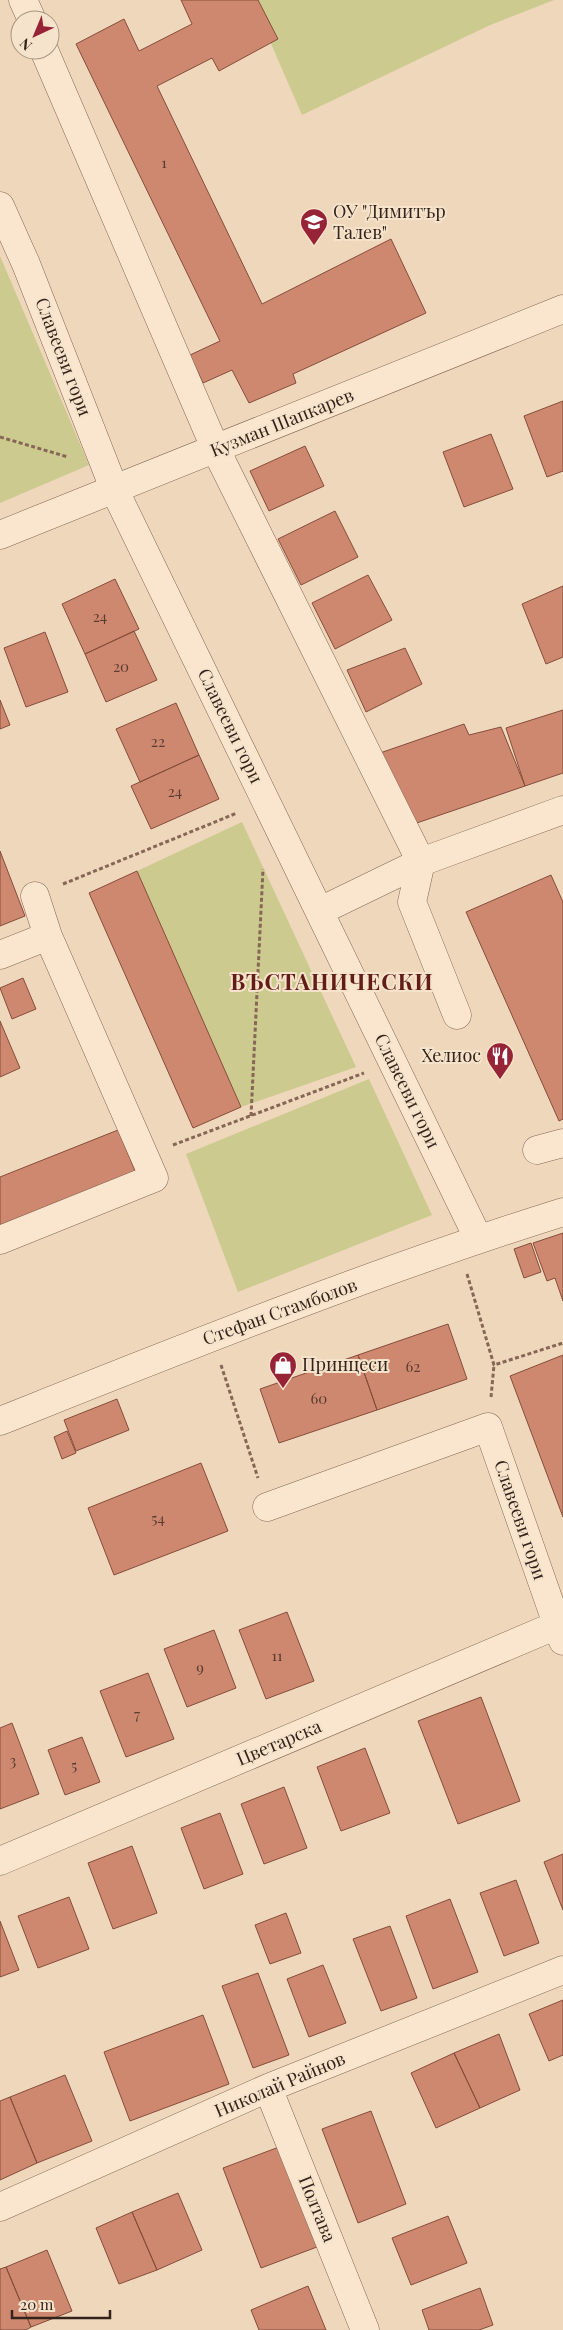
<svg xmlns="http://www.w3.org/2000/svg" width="563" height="2330" font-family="'Playfair Display',serif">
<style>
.green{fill:#ccca8f}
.building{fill:#ce886f;stroke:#854d3a}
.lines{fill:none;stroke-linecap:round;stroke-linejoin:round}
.minor-casing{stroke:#866755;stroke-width:29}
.path{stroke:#866755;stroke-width:3;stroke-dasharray:4 2.5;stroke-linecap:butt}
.minor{stroke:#fae6ce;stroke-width:28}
.labels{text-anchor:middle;stroke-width:4;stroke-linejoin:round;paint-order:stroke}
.number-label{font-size:15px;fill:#5a3c2f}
.poi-label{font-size:18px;fill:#34231a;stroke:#f6e3cb;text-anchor:start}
.street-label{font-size:18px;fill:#34231a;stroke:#f6e3cb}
.district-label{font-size:22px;font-weight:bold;letter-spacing:1px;fill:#621d19;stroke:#f6e3cb}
</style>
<rect width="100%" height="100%" fill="#efd7bb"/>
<!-- green -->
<path class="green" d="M252 0H554L488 26 302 115Z
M0 256 89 465 0 503Z
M242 822 356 1067 241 1107 137 871Z
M369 1079 432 1215 238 1292 186 1154Z"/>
<!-- building -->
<path class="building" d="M181 0H258L278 39 219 71 212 58 157 86 262 304 391 239 426 313 293 374 296 383 249 403 232 370 203 383 190 355 220 341 76 44 124 19 139 51 192 24Z
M563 401V471L547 477 524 416Z
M491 434 513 489 464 507 443 452Z
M305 446 324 486 269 511 250 471Z
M335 511 358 557 301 585 278 539Z
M368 575 392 620 335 649 312 603Z
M115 579 139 629 85 654 62 604Z
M563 586V657L546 664 522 604Z
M134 631 157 680 106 702 85 654Z
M45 632 68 692 26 707 4 648Z
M405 648 422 684 366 712 347 670Z
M0 700 10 725 0 729Z
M176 703 199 755 140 782 116 729Z
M563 710V773L525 786 506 728Z
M464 724 469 735 501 727 525 786 408 826 380 753Z
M199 755 219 799 151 829 131 786Z
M0 851 25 916 0 926Z
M137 871 241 1107 193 1128 89 893Z
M551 875 563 902V1119L559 1121 466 912Z
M23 978 36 1009 12 1019 0 988Z
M0 1021 20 1068 0 1077Z
M118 1130 138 1178 0 1233V1177Z
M563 1233V1301L555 1278 547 1281 533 1243Z
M531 1243 541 1272 524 1278 514 1249Z
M448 1324 467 1379 377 1410 358 1355Z
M358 1355 377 1410 279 1443 260 1389Z
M563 1355V1517L510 1376Z
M117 1399 129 1430 76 1451 64 1420Z
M67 1431 76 1453 62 1459 54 1437Z
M201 1463 228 1531 114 1575 88 1508Z
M287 1612 314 1681 266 1699 239 1630Z
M214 1630 236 1688 187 1707 164 1649Z
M148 1673 174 1739 126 1757 100 1691Z
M481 1697 520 1801 458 1824 418 1721Z
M12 1723 39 1794 0 1809V1728Z
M82 1737 100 1782 65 1795 48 1750Z
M365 1748 390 1813 341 1831 317 1767Z
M284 1787 307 1848 264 1864 241 1804Z
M220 1813 243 1874 204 1889 181 1828Z
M132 1846 157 1913 113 1929 88 1863Z
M563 1854V1910L544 1862Z
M516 1880 539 1943 504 1956 480 1893Z
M69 1897 89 1949 38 1968 18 1916Z
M450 1899 478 1972 433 1989 406 1916Z
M286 1913 301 1953 270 1964 255 1925Z
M0 1921 19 1970 0 1977Z
M390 1926 417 1998 381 2011 353 1939Z
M323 1965 346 2023 309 2037 287 1979Z
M258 1973 289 2055 253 2068 222 1986Z
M563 2000V2055L549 2061 529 2014Z
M203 2015 229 2084 130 2121 104 2052Z
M499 2034 520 2090 480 2108 454 2053Z
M454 2053 480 2108 436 2128 411 2073Z
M65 2075 92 2141 37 2163 10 2097Z
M10 2097 37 2163 0 2180V2101Z
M371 2111 406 2204 358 2223 322 2129Z
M279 2147 317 2247 261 2268 223 2168Z
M178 2193 202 2250 157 2270 132 2212Z
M132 2212 157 2270 119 2284 96 2228Z
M448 2216 467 2263 411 2285 392 2238Z
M47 2250 72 2311 31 2327 6 2267Z
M6 2267 31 2327 26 2330H0V2269Z
M308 2286 326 2330H259L251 2310Z
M480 2288 493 2325 479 2330H429L422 2310Z"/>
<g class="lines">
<!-- minor casing -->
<g class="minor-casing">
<path id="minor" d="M23 0 32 20
M44 50 216 450 421 862 412 902 457 1015
M0 206 26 264 115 491 478 1238
M0 535 563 309
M320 911 421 862 563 810
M0 955 48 936
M537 1150 563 1143
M0 1240 154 1178 48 936 35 896
M0 1421C186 1347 372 1272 563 1212
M267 1507 488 1427 563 1641
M0 1861 557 1625
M268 2088 365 2330
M0 2207 268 2088 563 1970"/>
</g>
<!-- path -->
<path class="path" d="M0 437 68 457
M63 884 237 813
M251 1116 263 869
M173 1145 364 1073
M467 1274 494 1365 563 1343
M221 1365 258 1478
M491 1397 494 1365"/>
<!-- minor -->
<use href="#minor" class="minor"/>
</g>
<!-- icons -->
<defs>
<g id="school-pin" transform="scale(1.4375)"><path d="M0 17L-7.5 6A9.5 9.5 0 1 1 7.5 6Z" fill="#962336" stroke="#f6e3cb"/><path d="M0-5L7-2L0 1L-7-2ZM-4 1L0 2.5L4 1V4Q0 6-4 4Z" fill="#fff"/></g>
<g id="restaurant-pin" transform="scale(1.4375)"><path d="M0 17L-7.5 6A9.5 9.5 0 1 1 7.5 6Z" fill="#962336" stroke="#f6e3cb"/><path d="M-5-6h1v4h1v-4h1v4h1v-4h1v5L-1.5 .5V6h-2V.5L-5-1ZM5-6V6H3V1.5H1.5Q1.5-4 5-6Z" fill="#fff"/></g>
<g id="shop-pin" transform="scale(1.4375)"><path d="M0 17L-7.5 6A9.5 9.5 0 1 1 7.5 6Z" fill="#962336" stroke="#f6e3cb"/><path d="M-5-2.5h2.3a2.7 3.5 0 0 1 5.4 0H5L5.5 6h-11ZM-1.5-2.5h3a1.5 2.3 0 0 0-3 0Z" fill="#fff"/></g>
</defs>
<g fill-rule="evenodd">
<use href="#school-pin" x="314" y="222"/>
<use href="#restaurant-pin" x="500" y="1056"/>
<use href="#shop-pin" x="283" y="1365"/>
</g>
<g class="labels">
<!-- number labels -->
<g class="number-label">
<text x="164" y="168">1</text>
<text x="100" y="622">24</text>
<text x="121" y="672">20</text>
<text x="158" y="747">22</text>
<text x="175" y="797">24</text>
<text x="413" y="1372">62</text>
<text x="319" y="1404">60</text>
<text x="158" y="1524">54</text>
<text x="277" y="1661">11</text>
<text x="200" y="1673">9</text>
<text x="137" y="1720">7</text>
<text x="13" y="1766">3</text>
<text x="74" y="1771">5</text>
</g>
<!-- poi labels -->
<g class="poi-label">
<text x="333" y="218">ОУ "Димитър<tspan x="333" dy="21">Талев"</tspan></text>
<text x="481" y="1062" text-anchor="end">Хелиос</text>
<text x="302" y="1371">Принцеси</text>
</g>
<!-- street labels -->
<g class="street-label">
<text transform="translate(63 357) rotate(69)" y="6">Славееви гори</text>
<text transform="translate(282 423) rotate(-22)" y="6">Кузман Шапкарев</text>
<text transform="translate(230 726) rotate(64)" y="6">Славееви гори</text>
<text transform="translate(407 1091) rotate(64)" y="6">Славееви гори</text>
<text transform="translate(280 1312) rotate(-20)" y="6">Стефан Стамболов</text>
<text transform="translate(520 1520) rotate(71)" y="6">Славееви гори</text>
<text transform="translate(279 1743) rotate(-23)" y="6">Цветарска</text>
<text transform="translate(280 2085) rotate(-23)" y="6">Николай Райнов</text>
<text transform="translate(317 2209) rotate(68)" y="6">Полтава</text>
</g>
<!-- district labels -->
<g class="district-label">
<text x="332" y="990">ВЪСТАНИЧЕСКИ</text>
</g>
</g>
<!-- north arrow -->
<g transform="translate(35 35) rotate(224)"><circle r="24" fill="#f6e3cb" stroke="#a89684"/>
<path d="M0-4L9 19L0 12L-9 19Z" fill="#962336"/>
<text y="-8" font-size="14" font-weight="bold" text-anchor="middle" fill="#34231a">N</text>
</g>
<!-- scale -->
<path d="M12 2310v8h98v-8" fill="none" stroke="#34231a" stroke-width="2.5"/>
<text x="20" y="2310" font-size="15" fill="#34231a" stroke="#f6e3cb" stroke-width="4" paint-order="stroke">20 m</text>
</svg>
